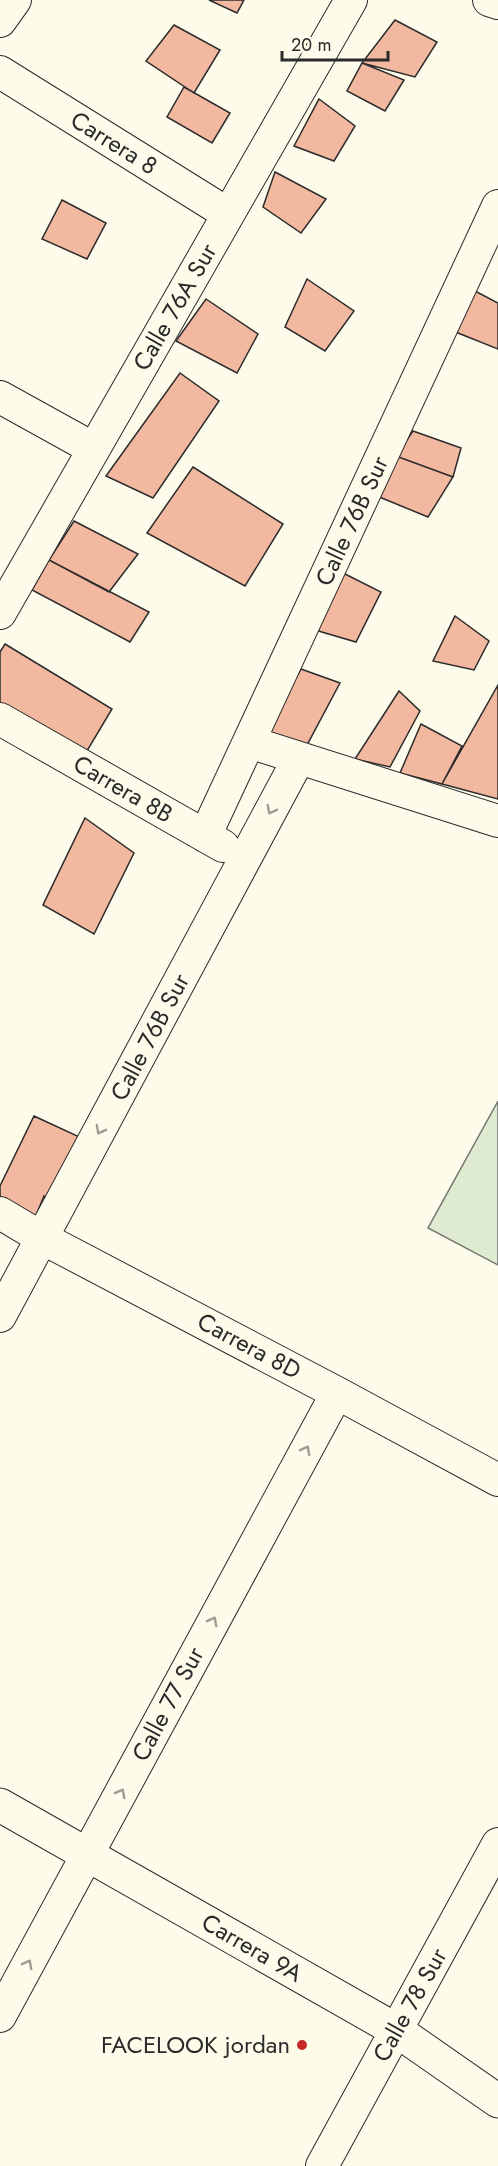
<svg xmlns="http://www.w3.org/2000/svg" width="498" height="2166" font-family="Jost,sans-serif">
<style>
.green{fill:#deebd1;stroke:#74746e;stroke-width:1.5}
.building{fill:#f2b8a0;stroke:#2b2b2b;stroke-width:1.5}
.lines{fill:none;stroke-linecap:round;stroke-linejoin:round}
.minor-casing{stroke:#2b2b2b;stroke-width:34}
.tertiary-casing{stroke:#2b2b2b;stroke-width:35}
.minor{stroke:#fdfbea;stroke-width:32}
.tertiary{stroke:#fdfbea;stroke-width:33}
.oneway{stroke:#9e9d94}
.poi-dot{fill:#c62828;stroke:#fdfbea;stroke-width:2}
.labels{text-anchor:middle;stroke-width:4.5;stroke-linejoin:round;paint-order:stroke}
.street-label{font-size:24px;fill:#2b2b2b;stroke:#fdfbea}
.poi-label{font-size:24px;fill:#2b2b2b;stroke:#fdfbea;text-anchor:end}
</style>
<rect width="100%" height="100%" fill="#fdfbea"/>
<!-- green -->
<path class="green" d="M498 1101V1265L428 1228Z"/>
<!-- building -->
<path class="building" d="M209 0H244L237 13Z
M395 20 437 42 415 77 362 63Z
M174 25 220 50 194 93 146 61Z
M362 63 404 80 385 111 347 91Z
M184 87 230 113 212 143 167 117Z
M319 99 355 126 334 161 294 146Z
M275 172 326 199 301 233 263 207Z
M62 200 106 223 87 259 42 239Z
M307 279 354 311 325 351 285 327Z
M475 291 498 303V349L453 331Z
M206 299 258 334 237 373 176 341Z
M180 373 219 401 153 498 106 476Z
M413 431 461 448 453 477 396 456Z
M396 456 453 477 428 517 377 496Z
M193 467 283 524 245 586 147 533Z
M74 521 138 554 109 592 49 560Z
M49 560 149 612 130 642 32 590Z
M343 573 381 592 356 642 315 630Z
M455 616 489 641 474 670 433 661Z
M5 644 112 709 84 756 0 705V652Z
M301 669 340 683 307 745 263 733Z
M498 685V799L442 784Z
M399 691 420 711 390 767 355 759Z
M421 724 462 746 442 784 400 773Z
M85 818 134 853 94 934 43 905Z
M34 1116 86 1140 55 1201 44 1196 35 1218 0 1202V1186Z"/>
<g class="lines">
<!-- minor casing -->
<g class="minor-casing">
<path id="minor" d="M489 0 498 3
M0 21 15 0
M0 72 228 214
M0 397 94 449
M0 613 351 0
M0 719 223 846
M249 742 498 821
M205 836 498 206
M0 1213 42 1238 337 1393 498 1480
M0 1316 299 758
M0 2016 337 1393
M322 2166 498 1844"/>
</g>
<!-- tertiary casing -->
<g class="tertiary-casing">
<path id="tertiary" d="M0 1805 396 2030 498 2101"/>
</g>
<!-- minor -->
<use href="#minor" class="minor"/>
<!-- tertiary -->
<use href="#tertiary" class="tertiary"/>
</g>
<!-- one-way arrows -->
<defs><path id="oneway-chevron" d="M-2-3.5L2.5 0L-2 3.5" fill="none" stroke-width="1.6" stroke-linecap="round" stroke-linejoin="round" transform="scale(1.5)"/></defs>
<g class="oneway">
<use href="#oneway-chevron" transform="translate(271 810) rotate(118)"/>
<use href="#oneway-chevron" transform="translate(100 1130) rotate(118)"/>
<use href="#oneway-chevron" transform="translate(306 1450) rotate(-62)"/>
<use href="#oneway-chevron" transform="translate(213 1621) rotate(-62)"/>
<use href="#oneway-chevron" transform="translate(121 1793) rotate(-62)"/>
<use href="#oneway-chevron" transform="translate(28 1964) rotate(-62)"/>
</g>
<!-- markers -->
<circle class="poi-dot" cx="302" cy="2045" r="6"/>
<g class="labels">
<!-- street labels -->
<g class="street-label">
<text transform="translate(114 143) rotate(32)" y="8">Carrera 8</text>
<text transform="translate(175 307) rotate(-60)" y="8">Calle 76A Sur</text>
<text transform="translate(352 521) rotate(-65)" y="8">Calle 76B Sur</text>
<text transform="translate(123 789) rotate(30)" y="8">Carrera 8B</text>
<text transform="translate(150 1037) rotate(-62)" y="8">Calle 76B Sur</text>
<text transform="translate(249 1346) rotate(28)" y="8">Carrera 8D</text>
<text transform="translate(168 1704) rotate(-62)" y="8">Calle 77 Sur</text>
<text transform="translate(252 1948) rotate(30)" y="8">Carrera 9A</text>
<text transform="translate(410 2005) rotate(-61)" y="8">Calle 78 Sur</text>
</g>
<!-- poi labels -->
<g class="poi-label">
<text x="290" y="2053">FACELOOK jordan</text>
</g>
</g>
<!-- scale -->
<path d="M282 51v9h106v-9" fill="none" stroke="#2b2b2b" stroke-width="3"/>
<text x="291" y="51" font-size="18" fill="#2b2b2b" stroke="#fdfbea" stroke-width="4.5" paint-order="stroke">20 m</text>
</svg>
